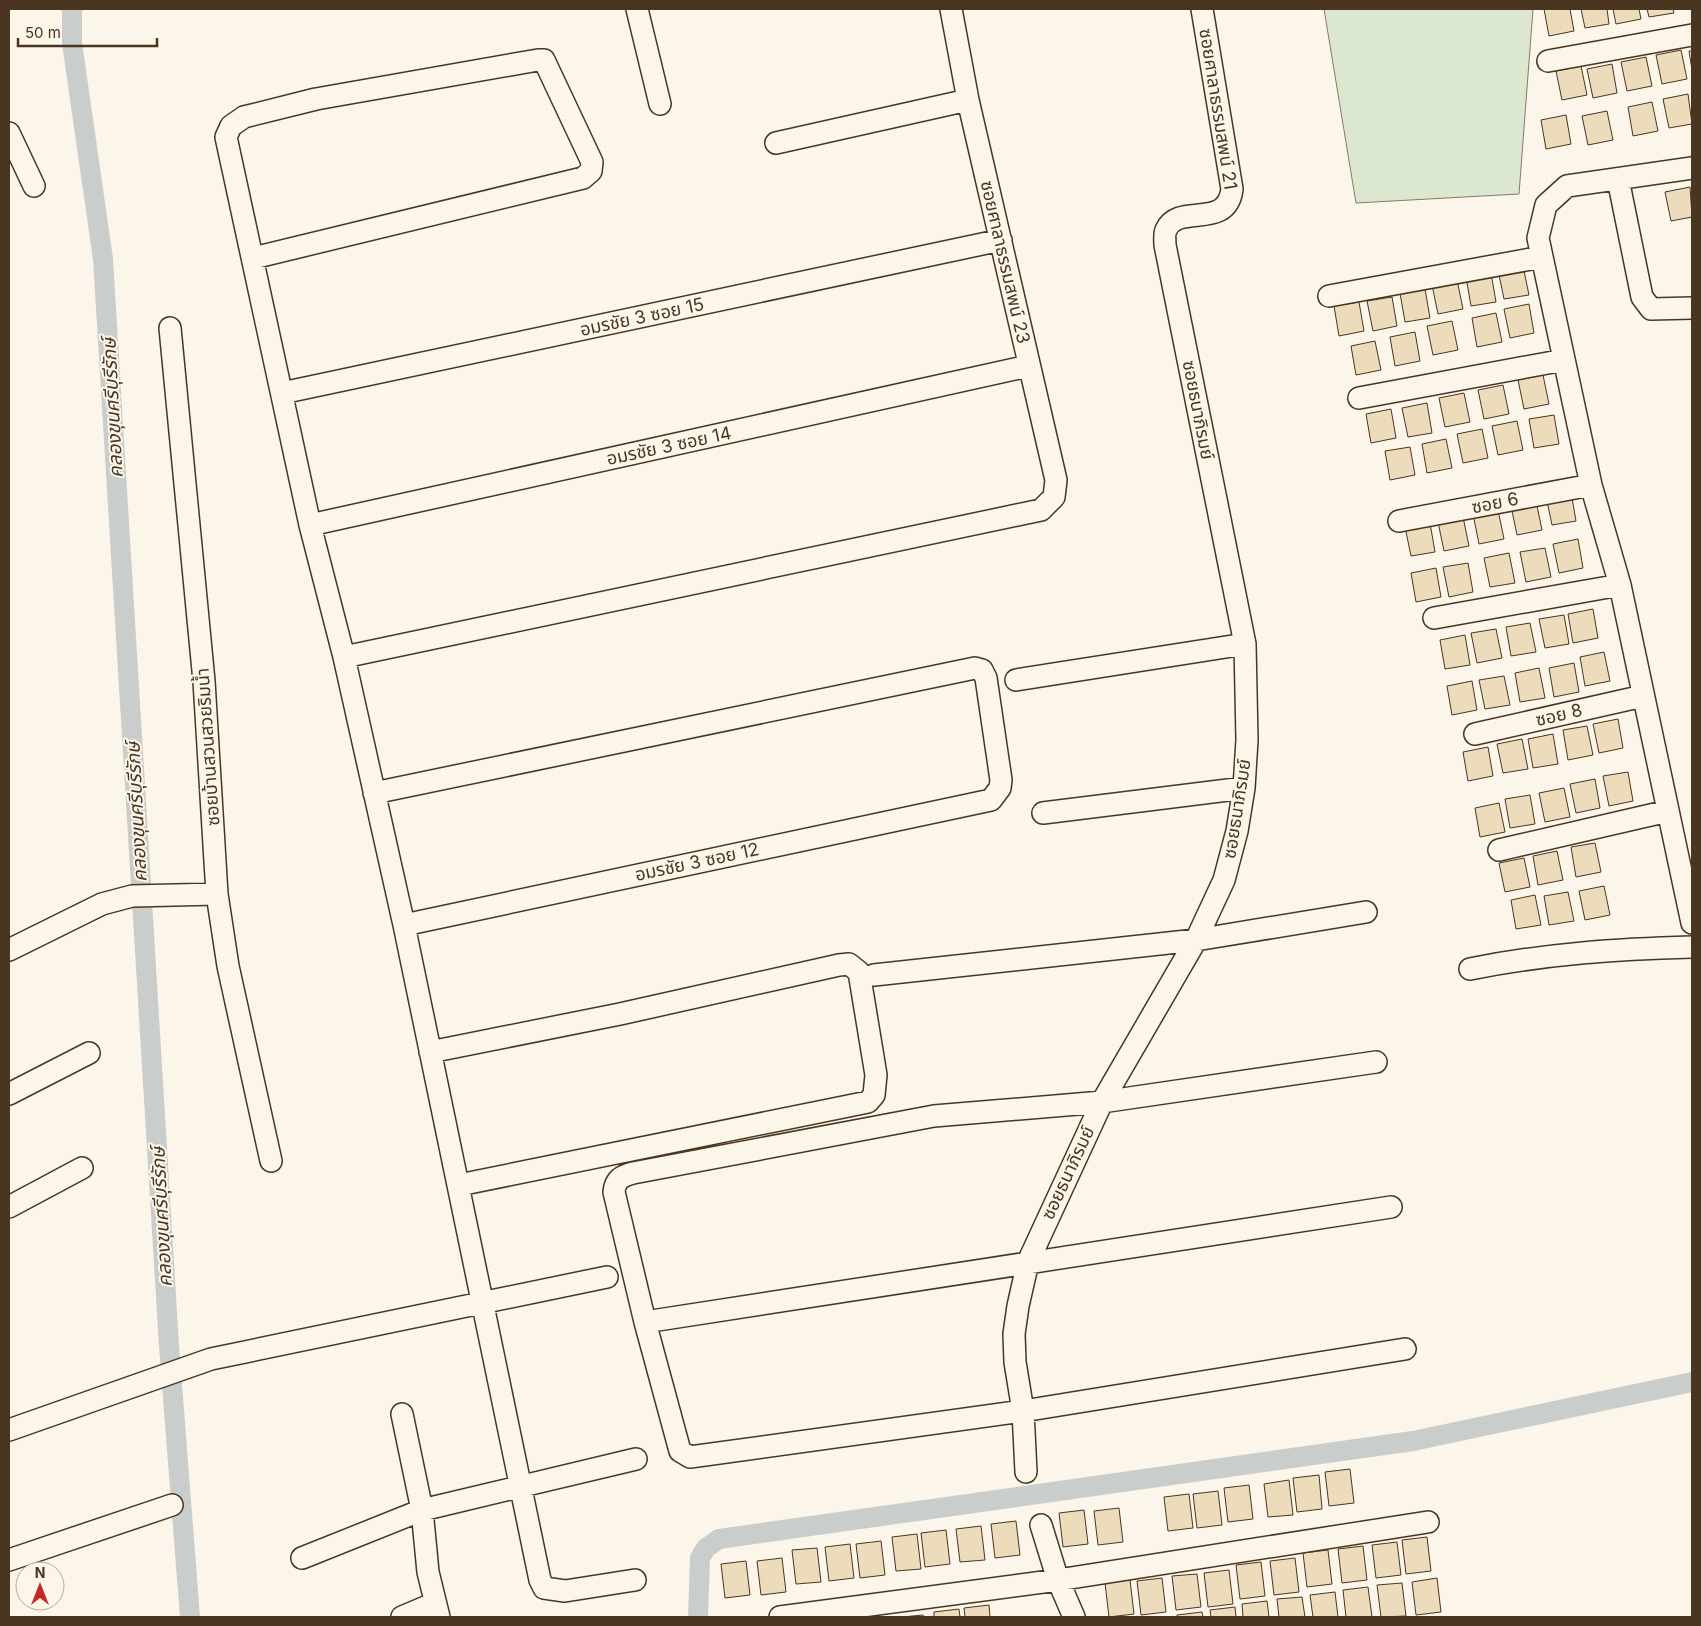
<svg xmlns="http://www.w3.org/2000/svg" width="1701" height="1626" font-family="Inter,'Noto Sans Thai',sans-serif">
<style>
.green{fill:#dce7d0;stroke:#887966}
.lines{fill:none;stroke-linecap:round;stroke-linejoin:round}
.canal{stroke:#c9cecd;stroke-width:20}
.building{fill:#ecdcbc;stroke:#4a3520}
.minor-casing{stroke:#4a3520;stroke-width:24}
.minor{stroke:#fbf6e9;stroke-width:21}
.labels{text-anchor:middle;stroke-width:4;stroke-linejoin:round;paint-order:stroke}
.street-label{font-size:18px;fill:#4a3520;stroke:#fbf6e9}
.water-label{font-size:19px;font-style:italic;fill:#4a3520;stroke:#fbf6e9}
</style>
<rect width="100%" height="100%" fill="#fbf6e9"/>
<!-- green -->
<path class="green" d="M1324 9H1533L1519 194 1356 203Z"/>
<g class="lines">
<!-- canal -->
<path class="canal" d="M72 9V43L103 259 169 1346 190 1617
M698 1617 700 1558 706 1548 719 1539 1413 1441 1692 1382"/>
</g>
<!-- building -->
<path class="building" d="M1544 9H1570L1574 31 1549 36Z
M1581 9H1607L1609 24 1585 28Z
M1613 9H1639L1641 19 1616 24Z
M1647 9H1673L1674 13 1649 17Z
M1681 50 1687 79 1662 84 1656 55Z
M1689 51H1692V70Z
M1646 57 1652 86 1627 91 1621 62Z
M1612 64 1617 93 1593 98 1587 69Z
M1581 66 1587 95 1562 100 1556 71Z
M1688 94 1692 124 1669 128 1663 99Z
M1652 102 1658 131 1633 136 1628 107Z
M1607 111 1613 140 1588 145 1582 116Z
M1566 115 1571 144 1546 149 1541 120Z
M1690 187 1692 217 1671 221 1665 192Z
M1523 266 1529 295 1504 299 1498 270Z
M1491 273 1496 302 1471 306 1466 277Z
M1457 280 1463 309 1438 314 1432 285Z
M1425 289 1430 318 1405 322 1400 293Z
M1392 297 1397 326 1373 331 1367 301Z
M1359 302 1364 331 1339 336 1334 306Z
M1529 304 1534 333 1510 338 1504 309Z
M1496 313 1502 342 1477 347 1472 318Z
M1452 321 1458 350 1433 355 1427 326Z
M1415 332 1420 361 1395 366 1390 337Z
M1375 341 1381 370 1356 375 1351 346Z
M1543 375 1549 404 1524 409 1518 380Z
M1503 385 1509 414 1484 419 1478 390Z
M1464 393 1470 422 1445 427 1439 398Z
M1427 403 1432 433 1408 437 1402 408Z
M1391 409 1396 438 1371 443 1366 414Z
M1554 415 1559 444 1534 448 1529 419Z
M1517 421 1523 450 1498 455 1492 426Z
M1482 429 1488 458 1463 463 1457 434Z
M1446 439 1452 468 1427 473 1422 444Z
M1410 447 1415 475 1390 480 1385 451Z
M1571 492 1576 521 1552 525 1546 496Z
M1536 501 1542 530 1517 535 1511 506Z
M1498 510 1504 539 1479 544 1473 514Z
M1463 517 1469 546 1444 551 1438 522Z
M1430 523 1435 552 1411 556 1405 527Z
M1578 539 1583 568 1559 573 1553 544Z
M1545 548 1551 577 1526 582 1520 552Z
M1509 553 1515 583 1490 587 1484 558Z
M1468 563 1473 592 1449 597 1443 567Z
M1436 568 1441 597 1416 602 1411 573Z
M1593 609 1598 638 1573 643 1568 614Z
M1564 615 1569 644 1545 648 1539 619Z
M1530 623 1536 652 1511 656 1506 627Z
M1496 629 1502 658 1477 663 1471 633Z
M1465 635 1470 665 1445 669 1440 640Z
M1604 652 1610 681 1585 686 1580 657Z
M1574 663 1579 692 1554 697 1549 668Z
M1539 668 1545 698 1520 702 1515 673Z
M1504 676 1510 705 1485 709 1479 680Z
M1472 681 1477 710 1452 715 1447 686Z
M1618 719 1623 748 1599 753 1593 724Z
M1587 726 1593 755 1568 760 1563 730Z
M1553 734 1558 764 1533 768 1528 739Z
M1522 739 1528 769 1503 773 1497 744Z
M1488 747 1493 776 1468 781 1463 752Z
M1628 772 1633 801 1609 806 1603 776Z
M1595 779 1600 808 1576 813 1570 784Z
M1564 788 1570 817 1545 822 1539 793Z
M1530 795 1535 824 1510 828 1505 799Z
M1499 803 1505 832 1480 837 1475 808Z
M1595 843 1601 872 1576 877 1571 847Z
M1557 851 1563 880 1538 885 1533 856Z
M1524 858 1530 887 1505 892 1499 863Z
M1604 886 1610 915 1585 920 1579 891Z
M1568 892 1574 921 1549 925 1544 896Z
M1535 895 1541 925 1516 929 1511 900Z
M1350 1469 1354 1503 1329 1506 1325 1472Z
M1319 1475 1322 1509 1297 1512 1293 1478Z
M1289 1480 1293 1515 1268 1517 1264 1484Z
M1249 1485 1253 1519 1228 1522 1224 1488Z
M1218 1491 1222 1525 1197 1528 1193 1494Z
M1189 1494 1193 1528 1168 1531 1164 1497Z
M1119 1508 1123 1542 1098 1545 1094 1511Z
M1084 1510 1088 1544 1063 1547 1059 1513Z
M1016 1521 1020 1555 995 1558 991 1524Z
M981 1526 985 1560 960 1562 956 1529Z
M946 1530 950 1564 925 1567 921 1533Z
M917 1534 921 1569 896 1571 892 1537Z
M1427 1537 1431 1571 1406 1574 1402 1540Z
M881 1541 885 1575 860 1578 856 1544Z
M1397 1542 1401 1575 1376 1578 1372 1545Z
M850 1544 854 1578 829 1581 825 1547Z
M1363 1546 1367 1580 1342 1583 1338 1549Z
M817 1548 821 1582 796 1584 792 1550Z
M1328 1550 1332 1584 1307 1587 1303 1553Z
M782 1558 786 1592 761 1595 757 1561Z
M1295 1558 1299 1592 1274 1595 1270 1561Z
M746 1561 750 1595 725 1598 721 1564Z
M1261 1562 1265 1596 1240 1599 1236 1565Z
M1229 1570 1233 1604 1208 1607 1204 1573Z
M1197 1574 1201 1607 1176 1610 1172 1576Z
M1162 1578 1166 1612 1141 1615 1137 1581Z
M1437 1578 1441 1612 1416 1615 1412 1582Z
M1130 1580 1134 1614 1109 1617 1105 1583Z
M1402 1583 1406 1616 1381 1617 1377 1585Z
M1368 1587 1372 1617H1346L1343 1590Z
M1335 1592 1338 1617H1313L1310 1595Z
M1302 1597 1305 1617H1279L1277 1599Z
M1267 1601 1269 1617H1243L1242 1604Z
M989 1605 990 1617H965L964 1608Z
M1235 1607 1236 1617H1211L1210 1610Z
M959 1609 960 1617H934V1612Z
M1202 1612 1203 1617H1177V1615Z
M923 1615 924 1617H902Z"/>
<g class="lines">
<!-- minor casing -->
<g class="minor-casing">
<path id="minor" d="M637 9 660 104
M1548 61 1692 35
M9 133 34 186
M776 143 968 100
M1692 168 1567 186 1546 205 1538 238 1591 485 1620 585 1692 923
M1618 179 1642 297 1651 309 1692 308
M253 258 583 178 591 171 592 162 544 60H538L316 99 244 117 231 126 226 137 310 525 344 657 404 925 540 1580 544 1588 565 1591 635 1580
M1329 296 1542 257
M170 328 204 681 217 894 228 966 271 1161
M282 393 1001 240
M1359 398 1564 360
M1399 521 1591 485
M310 525 1028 366
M1434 618 1620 585
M344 657 1041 510 1054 497 1056 480 968 100 951 9
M1016 680 1245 644
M1475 734 1643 696
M374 793 975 668 982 670 986 678 1001 780 1000 788 991 800 404 925
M1043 813 1244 788
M1499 850 1668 811
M9 950 102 904 132 896 217 894
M1470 969C1545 954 1616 949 1692 947
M874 975 1196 940 1366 912
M430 1052 620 1014 839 965 849 964 859 972 876 1075 874 1095 868 1102 459 1185
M1376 1062 1102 1102 934 1116 633 1173C621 1176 615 1180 614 1192L645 1322 680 1451 690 1457 1023 1411 1405 1349
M9 1094 89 1053
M9 1207 82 1168
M645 1322 1391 1207
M402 1414 422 1510 428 1572 439 1617
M9 1430 211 1359 607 1277
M1026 1472 1023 1411 1015 1362 1014 1334 1018 1306 1028 1262 1102 1102 1196 940 1224 880 1237 831 1244 788 1247 740 1245 644 1165 245C1165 241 1164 234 1166 230 1178 202 1227 231 1232 189L1202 9
M1041 1525 1058 1580 1074 1617
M302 1558 422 1510 636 1459
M9 1560 172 1505
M402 1617 435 1603
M780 1617 1058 1580 1428 1522"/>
</g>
<!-- minor -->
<use href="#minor" class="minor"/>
</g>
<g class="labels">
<!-- street labels -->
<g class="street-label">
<text transform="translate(1218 109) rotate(81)" y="6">ซอยศาลาธรรมสพน์ 21</text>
<text transform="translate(1005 262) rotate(77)" y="6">ซอยศาลาธรรมสพน์ 23</text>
<text transform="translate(642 317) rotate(-12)" y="6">อมรชัย 3 ซอย 15</text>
<text transform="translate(1198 410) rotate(79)" y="6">ซอยธนาภิรมย์</text>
<text transform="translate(669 446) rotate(-12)" y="6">อมรชัย 3 ซอย 14</text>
<text transform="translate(1495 503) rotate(-11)" y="6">ซอย 6</text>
<text transform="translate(1559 715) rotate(-13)" y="6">ซอย 8</text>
<text transform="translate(208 747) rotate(-94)" y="6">ซอยบ้านสวนสวยริมน้ำ</text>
<text transform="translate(1237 809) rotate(-81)" y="6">ซอยธนาภิรมย์</text>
<text transform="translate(697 862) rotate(-12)" y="6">อมรชัย 3 ซอย 12</text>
<text transform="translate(1068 1173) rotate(-65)" y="6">ซอยธนาภิรมย์</text>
</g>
<!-- water labels -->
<g class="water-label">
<text transform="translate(112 408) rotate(-93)" y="7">คลองขุนศรีบุรีรักษ์</text>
<text transform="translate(136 812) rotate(-93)" y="7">คลองขุนศรีบุรีรักษ์</text>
<text transform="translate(161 1217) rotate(-93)" y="7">คลองขุนศรีบุรีรักษ์</text>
</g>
</g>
<!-- border -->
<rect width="1701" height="1626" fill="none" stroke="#4a3520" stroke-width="20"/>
<!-- north arrow -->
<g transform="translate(40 1586)"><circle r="24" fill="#fbf6e9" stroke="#b4a999"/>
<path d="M0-4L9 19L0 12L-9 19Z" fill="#c62828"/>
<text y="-8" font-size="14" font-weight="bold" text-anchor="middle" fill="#4a3520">N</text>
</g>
<!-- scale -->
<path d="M18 38v8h139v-8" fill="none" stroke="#4a3520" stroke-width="2.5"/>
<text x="25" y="38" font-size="15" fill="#4a3520" stroke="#fbf6e9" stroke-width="4" paint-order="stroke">50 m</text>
</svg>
